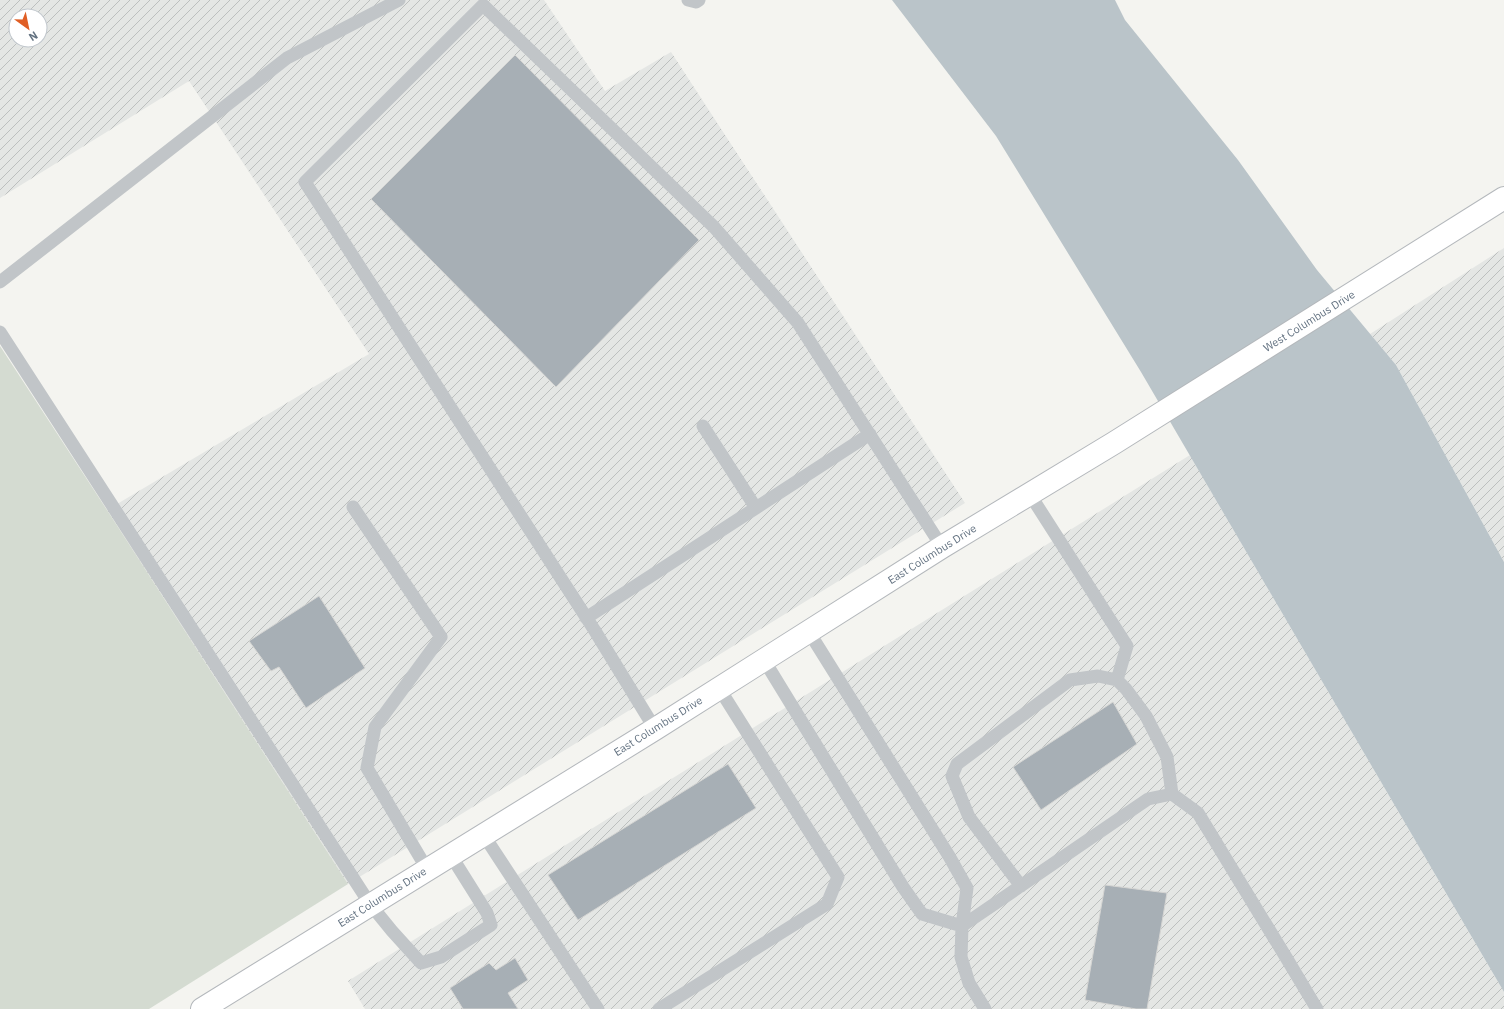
<svg xmlns="http://www.w3.org/2000/svg" width="1504" height="1009" font-family="'IBM Plex Sans',sans-serif">
<style>
.industrial{fill:url(#industrial-furrows);fill-rule:evenodd}
.green{fill:#d4dbd1}
.water{fill:#bac4c9}
.building{fill:#a7afb5;stroke:#d5d5d3}
.lines{fill:none;stroke-linecap:round;stroke-linejoin:round}
.primary-casing{stroke:#b4b8bc;stroke-width:24}
.lane{stroke:#c1c5c8;stroke-width:13}
.primary{stroke:#fff;stroke-width:22}
.labels{text-anchor:middle;stroke-width:4;stroke-linejoin:round;paint-order:stroke}
.street-label{font-size:11px;fill:#637281;stroke:#fff}
</style>
<defs>
<pattern id="industrial-furrows" width="10" height="10" patternUnits="userSpaceOnUse"><rect width="10" height="10" fill="#e4e6e4"/><path d="M-1 1l2-2M0 10L10 0M9 11l2-2" fill="none" stroke="#bcbfbe"/></pattern>
</defs>
<rect width="100%" height="100%" fill="#f4f4f0"/>
<!-- industrial -->
<path class="industrial" d="M0 0H544L605 91 671 52 965 503 348 884 107 510 369 354 189 81 0 198ZM16 16H40V40H16Z
M1504 248V562L1396 365 1370 334Z
M1190 455 1504 992V1009H365L348 981Z"/>
<!-- green -->
<path class="green" d="M0 346 107 510 348 884 149 1009H0Z"/>
<!-- water -->
<path class="water" d="M892 0H1115L1125 20 1238 160 1317 270 1396 365 1504 562V992L1141 372 996 136Z"/>
<!-- building -->
<path class="building" d="M515 55 699 240 556 387 371 199Z
M319 596 365 668 306 708 279 667 271 671 249 641Z
M1113 702 1137 744 1041 810 1013 767Z
M728 764 756 808 578 920 548 875Z
M1105 885 1167 893 1147 1009H1136L1085 1000Z
M515 958 528 980 508 993 518 1009H463L450 988 489 963 496 970Z"/>
<g class="lines">
<!-- primary casing -->
<g class="primary-casing">
<path id="primary" d="M202 1009 655 729 942 547 1114 443 1504 198"/>
</g>
<!-- lane -->
<path class="lane" d="M688 0 696 2 699 0
M0 282 287 58 399 0
M0 332 370 904 392 931 421 963 441 957 491 925 487 913 450 854
M703 426 756 508
M1029 493 1127 646 1117 680
M353 507 441 637 375 727 367 768 427 869
M586 618 870 434
M764 660 903 887 922 914 962 926 967 888 949 856 809 632
M655 729 595 631 305 182 483 5 714 227 798 323 942 547
M483 834 598 1009
M1021 886 969 817 952 776 957 764 1070 680 1098 676 1117 680 1126 689 1146 716 1167 757 1172 794
M659 1009 827 904 838 877 719 688
M985 1009 969 983 961 957 962 926 1148 799 1172 794 1198 813 1287 959 1317 1009"/>
<!-- primary -->
<use href="#primary" class="primary"/>
</g>
<g class="labels">
<!-- street labels -->
<g class="street-label">
<text transform="translate(1309 321) rotate(-32)" y="4">West Columbus Drive</text>
<text transform="translate(932 554) rotate(-32)" y="4">East Columbus Drive</text>
<text transform="translate(658 726) rotate(-32)" y="4">East Columbus Drive</text>
<text transform="translate(382 897) rotate(-32)" y="4">East Columbus Drive</text>
</g>
</g>
<!-- north arrow -->
<g transform="translate(28 28) rotate(147)"><circle r="19" fill="#ffffff" stroke="#c1c7cd"/>
<path d="M0-3L7 15L0 10L-7 15Z" fill="#e05e24"/>
<text y="-6" font-size="11" font-weight="bold" text-anchor="middle" fill="#637281">N</text>
</g>
</svg>
